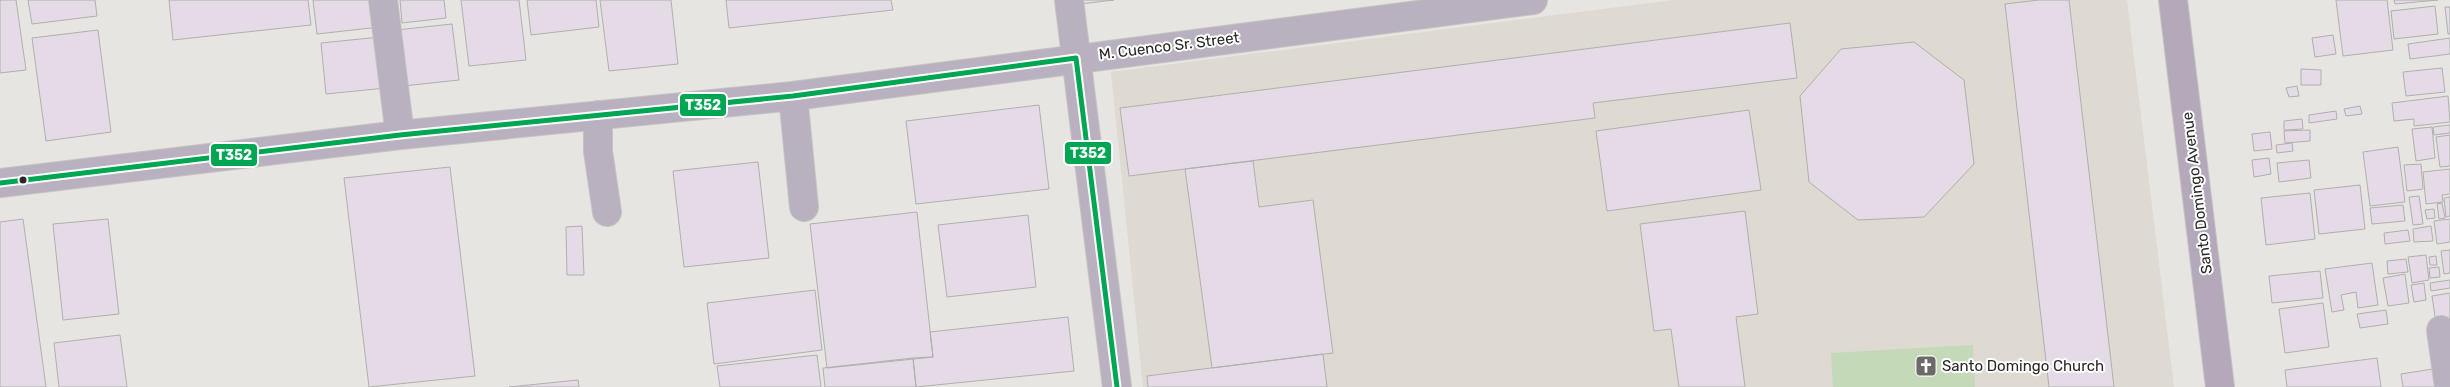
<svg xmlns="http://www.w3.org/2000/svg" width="2450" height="387" font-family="Rubik,sans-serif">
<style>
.built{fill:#ded9d1}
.green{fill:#c4d9b7}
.building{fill:#e4dbe6;stroke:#b1afae}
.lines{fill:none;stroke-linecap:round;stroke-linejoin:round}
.minor-casing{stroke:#c4c3c1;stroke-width:30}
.major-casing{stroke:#c4c3c1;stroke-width:30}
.minor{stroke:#bab1c0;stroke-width:28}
.major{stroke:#b4a9ba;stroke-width:28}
.bus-1-casing{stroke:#fff;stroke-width:9}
.bus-1{stroke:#00a651;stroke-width:5}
.bus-dot{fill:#2a2826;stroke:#fff;stroke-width:2}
.labels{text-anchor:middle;stroke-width:4;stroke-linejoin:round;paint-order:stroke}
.street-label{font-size:15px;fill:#2a2826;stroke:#fff}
.poi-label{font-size:15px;fill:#2a2826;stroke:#fff;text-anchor:start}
.line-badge{stroke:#fff;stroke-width:2}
.badge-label{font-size:14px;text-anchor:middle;font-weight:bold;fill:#fff}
</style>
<rect width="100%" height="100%" fill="#e7e5e2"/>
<!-- built -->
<path class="built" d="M1673 0H2127L2174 387H1143L1111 72Z"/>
<!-- green -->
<path class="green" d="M1973 345 1975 387H1833L1831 353Z"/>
<!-- building -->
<path class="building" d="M0 0H16L26 70 0 73Z
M28 0H95L97 16 32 24Z
M169 0H308L311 25 173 40Z
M313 0H377L380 27 317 34Z
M400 0H444L446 18 402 23Z
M461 0H519L526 60 469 66Z
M527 0H596L599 27 531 35Z
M600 0H671L678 64 609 71Z
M726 0H891L893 10 729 28Z
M1080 0H1114L1080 4Z
M2039 0H2069L2114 387H2049L2005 4Z
M2336 0H2387L2393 50 2343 56Z
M2394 0H2438L2395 4Z
M2435 6 2438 34 2394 39 2391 11Z
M2445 7H2450V34H2448Z
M1790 23 1797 78 1593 103 1595 118 1129 176 1120 108Z
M452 24 459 80 403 86 396 30Z
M98 30 111 132 46 141 32 38Z
M2333 35 2336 54 2315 57 2312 38Z
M380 37 386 88 326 94 321 43Z
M2450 38V54L2410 59 2408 44Z
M1914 42 1964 80 1974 164 1924 217 1858 220 1809 182 1800 96 1841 49Z
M2442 68 2445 92 2406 96 2403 72Z
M2301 69 2321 70V85H2301Z
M2297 86 2299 96 2289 97 2286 88Z
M2448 96 2450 122 2414 126V119L2394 121 2392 103Z
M1039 105 1049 189 916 204 906 121Z
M2360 106 2362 114 2346 116 2344 109Z
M1749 110 1761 190 1607 211 1596 131Z
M2336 111 2337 119 2309 123V115Z
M2302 119 2303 129 2284 130V121Z
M2450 125V133L2434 135 2433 127Z
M2432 127 2435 158 2416 161 2412 129Z
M2310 130V141L2285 143 2284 131Z
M2270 132 2272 149 2254 151 2252 134Z
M2450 135V166L2440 167 2436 137Z
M2292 143 2293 151 2277 153 2276 145Z
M2398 147 2405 202 2370 206 2363 152Z
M2269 158 2271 174 2254 177 2252 160Z
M2309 160 2311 178 2279 182 2277 163Z
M1253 161 1259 207 1313 200 1333 353 1212 368 1185 169Z
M758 162 769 258 684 267 673 171Z
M2421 164 2423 189 2407 191 2404 165Z
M450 167 475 376 369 387 344 178Z
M2450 169V194L2442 195 2443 202 2426 204 2423 172Z
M2360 185 2365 229 2319 234 2314 190Z
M2310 193 2315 239 2266 245 2261 198Z
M2419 196 2423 224 2413 225 2409 197Z
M2450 197V216L2446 217 2444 198Z
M2442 203 2445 218 2439 219 2437 204Z
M2403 205 2405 221 2372 224 2370 208Z
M2434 209 2435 218 2427 219 2425 210Z
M1745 211 1758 314 1736 317 1745 387H1679L1671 329 1654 331 1640 224Z
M917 212 933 357 827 368 810 224Z
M1028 215 1036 287 947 297 938 225Z
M23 219 46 387H0V222Z
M108 219 119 314 63 320 53 224Z
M2450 219V242L2437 244 2434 221Z
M582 226 584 275H567L566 227Z
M2431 226 2433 241 2414 242 2413 229Z
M2408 230 2410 241 2385 244 2384 233Z
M2450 250V273L2444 274 2441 251Z
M2426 255 2429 280 2412 283 2408 257Z
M2436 256 2437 265H2430L2429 257Z
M2406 259 2408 272 2388 274 2387 261Z
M2372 263 2378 305 2358 308 2356 292 2341 295 2344 310 2332 312 2325 269Z
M2439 267 2440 277 2430 278 2429 268Z
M2320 271 2323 298 2272 303 2269 276Z
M2405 274 2409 303 2388 306 2383 278Z
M2450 280V288L2431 291 2430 283Z
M2424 283 2426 300 2414 302 2411 285Z
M815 290 822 350 714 364 707 303Z
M2450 293V321L2436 323 2432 296Z
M2323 303 2329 347 2285 353 2279 309Z
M2386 310 2388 324 2360 328 2357 314Z
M1068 317 1074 371 916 387 913 358 933 357 930 332Z
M120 335 127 387H59L54 343Z
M1323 354 1327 387H1148L1147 376Z
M817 355 821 387H720L717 366Z
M913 358 916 387H825L823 368Z
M2377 358 2381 387H2287L2285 370Z
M2433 369 2436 387H2403L2401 374Z
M578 380 579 387H509Z"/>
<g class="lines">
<!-- minor casing -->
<g class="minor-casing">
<path id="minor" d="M383 0 400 135
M1069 0 1117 387
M793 96 804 207
M598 115V151L607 212
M0 183 400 135 793 96 1533 0
M2441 330 2449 387"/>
</g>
<!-- major casing -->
<g class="major-casing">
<path id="major" d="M2173 0 2220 387"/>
</g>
<!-- minor -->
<use href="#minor" class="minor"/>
<!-- major -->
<use href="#major" class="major"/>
<!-- bus-1 casing -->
<g class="bus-1-casing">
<path id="bus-1" d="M0 183 400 135 793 96 1076 58 1117 387"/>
</g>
<!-- bus-1 -->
<use href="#bus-1" class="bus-1"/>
</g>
<!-- icons -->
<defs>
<g id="church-square" transform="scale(1.125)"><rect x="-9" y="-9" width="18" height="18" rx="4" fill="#6c6a68" stroke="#fff"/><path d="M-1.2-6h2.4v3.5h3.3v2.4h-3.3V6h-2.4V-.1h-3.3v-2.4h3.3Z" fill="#fff"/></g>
</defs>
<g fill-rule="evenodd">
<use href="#church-square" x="1926" y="366"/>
</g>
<!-- markers -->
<circle class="bus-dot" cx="23" cy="180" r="4.5"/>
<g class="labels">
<!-- street labels -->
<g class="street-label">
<text transform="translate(1169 46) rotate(-7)" y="5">M. Cuenco Sr. Street</text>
<text transform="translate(2197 193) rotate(-97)" y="5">Santo Domingo Avenue</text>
</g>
<!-- poi labels -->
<g class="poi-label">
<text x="1942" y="371">Santo Domingo Church</text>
</g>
</g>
<g class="line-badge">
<rect x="679" y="93" width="48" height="24" rx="5" fill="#00a651"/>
<rect x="1064" y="141" width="48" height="24" rx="5" fill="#00a651"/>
<rect x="210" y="143" width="48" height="24" rx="5" fill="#00a651"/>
</g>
<g class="badge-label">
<text x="703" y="110">T352</text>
<text x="1088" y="158">T352</text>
<text x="234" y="160">T352</text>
</g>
</svg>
